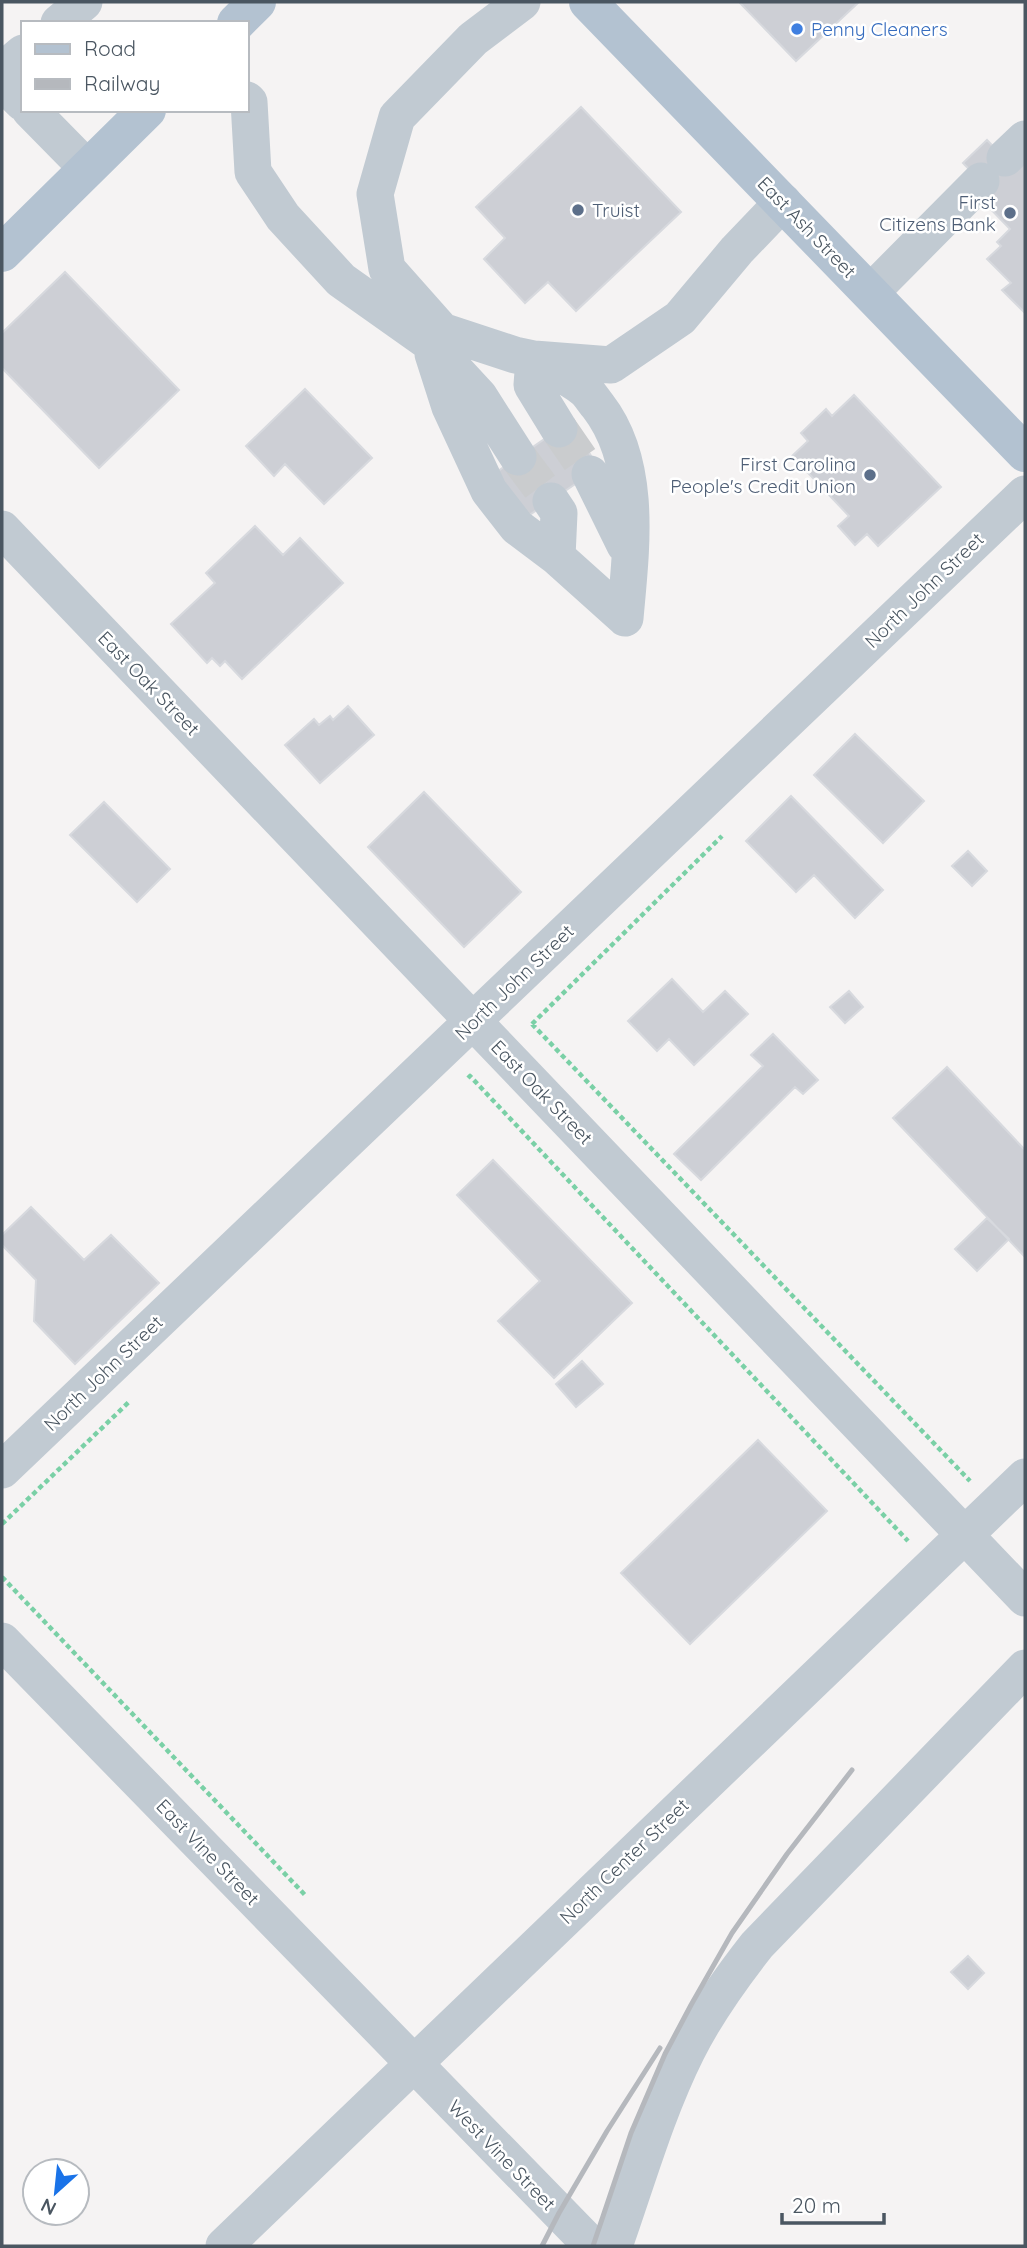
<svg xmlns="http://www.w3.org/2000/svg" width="1027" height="2248" font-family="Quicksand,sans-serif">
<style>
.building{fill:#cdcfd5;stroke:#d7d9de;stroke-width:2}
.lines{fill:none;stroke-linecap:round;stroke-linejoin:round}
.minor-tunnel{stroke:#caccce;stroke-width:37;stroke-dasharray:37 18;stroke-linecap:butt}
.path{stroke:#7ad0a6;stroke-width:4.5;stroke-dasharray:5 3.5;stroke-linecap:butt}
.minor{stroke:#c1cad2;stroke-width:37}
.major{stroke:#b3c2d1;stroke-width:38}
.rail{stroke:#b5b8bd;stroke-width:5}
.shop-dot{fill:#3f7fe0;stroke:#fff;stroke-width:2.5}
.service-dot{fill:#5c6f8a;stroke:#fff;stroke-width:2.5}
.labels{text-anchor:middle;stroke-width:5;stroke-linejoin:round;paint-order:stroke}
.shop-label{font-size:19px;fill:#366cbe;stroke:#fff;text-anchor:start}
.service-label{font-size:19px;fill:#4e5e75;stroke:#fff;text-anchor:end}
.street-label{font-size:19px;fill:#4a5661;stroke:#fff}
</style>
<rect width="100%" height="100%" fill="#f5f3f3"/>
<!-- building -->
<path class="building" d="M739 2H859L796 61Z
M581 107 681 212 576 311 548 282 525 303 484 259 505 238 476 207Z
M987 140 1012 166 1020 159 1025 165V313L1002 290 1011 283 987 259 1001 246 997 242 1010 229 978 196 987 188 963 163Z
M65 272 179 390 99 468 2 368V333Z
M305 389 372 458 324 504 285 464 274 476 246 446Z
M854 395 941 487 878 546 867 534 855 545 838 526 849 516 792 456 808 441 801 433 826 409 832 416Z
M569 422 599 468 519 522 488 478Z
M255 526 283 555 300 538 343 583 242 679 225 661 220 666 212 658 207 663 171 624 215 583 206 573Z
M348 706 374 735 320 783 285 745 314 719 319 725 330 716 333 720Z
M855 734 924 801 883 843 814 775Z
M424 792 521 892 464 947 368 847Z
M791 796 883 890 855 918 814 875 796 892 746 841Z
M104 802 170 869 137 902 70 835Z
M968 851 987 871 972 886 952 866Z
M672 979 703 1012 725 991 748 1014 694 1065 669 1039 657 1051 628 1021Z
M849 991 863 1007 845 1023 830 1007Z
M773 1034 818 1080 803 1094 795 1087 701 1180 674 1154 763 1066 751 1055Z
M947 1067 1025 1150V1257L893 1118Z
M493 1160 632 1303 554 1378 498 1321 540 1281 457 1195Z
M31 1207 84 1260 111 1235 159 1283 75 1364 34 1321 36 1280 2 1245V1235Z
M987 1218 1009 1239 977 1271 955 1249Z
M582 1361 603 1384 576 1407 556 1384Z
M758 1440 827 1511 690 1644 621 1573Z
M968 1956 984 1973 968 1989 951 1972Z"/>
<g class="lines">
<!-- minor-tunnel -->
<path class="minor-tunnel" d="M559 429 590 474
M518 457 551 501"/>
<!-- path -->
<path class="path" d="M532 1024 970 1481
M532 1024 722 836
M468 1078 470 1076 908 1541
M2 1524 130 1401
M2 1577 306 1896"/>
<!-- minor -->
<path class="minor" d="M522 2 473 39 397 117 375 194 387 269 442 331 515 355 534 359 611 365 680 318 737 250 783 202
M59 23 84 2
M2 71 23 53
M2 82 23 103
M247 100 249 102 253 172 283 217 341 280 430 343 479 396 518 457
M30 110 87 168
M1005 158 1025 139
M870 293 981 181
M433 354 450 407 489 491 517 527 557 557 625 618
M559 429 532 385 534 359C550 369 569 377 584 389 589 393 593 400 598 406 643 464 631 550 625 618
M590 474 625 545
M551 501 559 513 557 557
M2 529 1025 1598
M2 1470 1025 494
M2 1641 592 2246
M224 2246 1025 1477
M614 2246C637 2181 656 2113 687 2051 706 2013 731 1978 757 1945L1025 1668"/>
<!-- major -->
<path class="major" d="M588 2 1025 453
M236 23 257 2
M2 253 147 110"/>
<!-- rail -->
<path class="rail" d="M542 2246 559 2213 607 2131 660 2048
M593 2246 631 2133 665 2054 691 2005 732 1933 787 1854 852 1770"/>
</g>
<!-- markers -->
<circle class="shop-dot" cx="797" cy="29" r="7"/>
<g class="service-dot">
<circle cx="578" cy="210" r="7"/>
<circle cx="1010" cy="213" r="7"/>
<circle cx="870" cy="475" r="7"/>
</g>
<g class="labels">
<!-- shop labels -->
<g class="shop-label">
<text x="811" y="36">Penny Cleaners</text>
</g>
<!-- service labels -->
<g class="service-label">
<text x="996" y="209">First<tspan x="996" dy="22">Citizens Bank</tspan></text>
<text x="592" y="217" text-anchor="start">Truist</text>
<text x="856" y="471">First Carolina<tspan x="856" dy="22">People's Credit Union</tspan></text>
</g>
<!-- street labels -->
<g class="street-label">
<text transform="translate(807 227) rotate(46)" y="7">East Ash Street</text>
<text transform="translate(924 590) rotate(-44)" y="7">North John Street</text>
<text transform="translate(149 683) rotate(46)" y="7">East Oak Street</text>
<text transform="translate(514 982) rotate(-44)" y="7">North John Street</text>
<text transform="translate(542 1092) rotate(46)" y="7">East Oak Street</text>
<text transform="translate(103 1373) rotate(-44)" y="7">North John Street</text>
<text transform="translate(208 1852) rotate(46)" y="7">East Vine Street</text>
<text transform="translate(624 1861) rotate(-44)" y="7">North Center Street</text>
<text transform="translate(502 2155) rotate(46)" y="7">West Vine Street</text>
</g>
</g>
<!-- border -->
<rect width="1027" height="2248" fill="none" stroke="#4a5661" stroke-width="7"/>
<!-- legend -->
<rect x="21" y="21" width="228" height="91" fill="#ffffff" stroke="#b7bbc0" stroke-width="2"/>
<rect x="35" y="44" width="35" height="10" fill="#b3c2d1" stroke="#b7bbc0" stroke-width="2"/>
<text x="84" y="56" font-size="21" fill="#4a5661">Road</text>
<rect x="35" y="79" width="35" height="10" fill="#b5b8bd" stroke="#b7bbc0" stroke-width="2"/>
<text x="84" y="91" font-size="21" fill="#4a5661">Railway</text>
<!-- north arrow -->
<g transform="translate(56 2192) rotate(207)"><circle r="33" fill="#ffffff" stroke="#b7bbc0" stroke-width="2"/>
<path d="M0-5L12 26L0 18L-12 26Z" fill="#1a73e8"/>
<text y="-10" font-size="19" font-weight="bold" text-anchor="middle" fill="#4a5661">N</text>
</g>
<!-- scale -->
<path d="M782 2213v10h102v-10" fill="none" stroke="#4a5661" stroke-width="3.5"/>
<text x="792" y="2213" font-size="21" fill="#4a5661" stroke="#ffffff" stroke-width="5" paint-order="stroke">20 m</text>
</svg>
